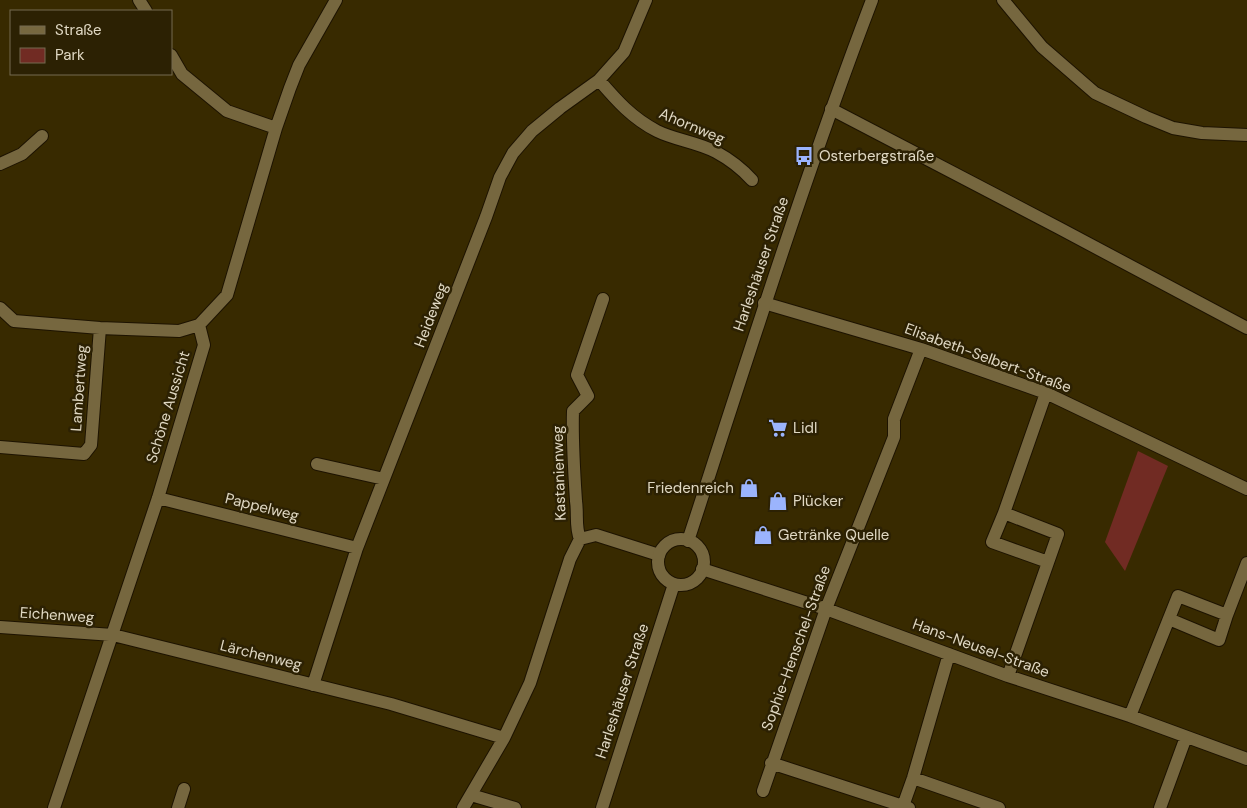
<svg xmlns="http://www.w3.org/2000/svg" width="1247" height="808" font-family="'DM Sans',sans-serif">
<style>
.green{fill:#712b23}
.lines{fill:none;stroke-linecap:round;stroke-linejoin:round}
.street-casing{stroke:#1d1300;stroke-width:14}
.secondary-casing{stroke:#1d1300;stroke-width:14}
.street{stroke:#76673f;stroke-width:12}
.secondary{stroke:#76673f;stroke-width:12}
.labels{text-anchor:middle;stroke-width:5;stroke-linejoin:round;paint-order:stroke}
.street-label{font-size:15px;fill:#e0d8c3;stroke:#2c2103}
.poi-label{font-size:15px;fill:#e0d8c3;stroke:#2c2103;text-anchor:start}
</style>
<rect width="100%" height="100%" fill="#382a00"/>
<!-- green -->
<path class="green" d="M1138 451 1168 466 1125 571 1105 542Z"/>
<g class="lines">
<!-- street casing -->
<g class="street-casing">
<path id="street" d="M139 0 146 11
M1003 0 1042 47 1095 93 1146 117 1173 128 1202 133 1247 135
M171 55 182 74 227 111 276 128
M599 80C617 101 632 118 657 131 675 140 697 142 716 152 729 159 742 169 752 180
M831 109 1059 228 1247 328
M0 164 22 154 42 136
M764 303 921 349 1046 393 1247 489
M0 308 14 321 100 328 179 331 199 325 227 295 276 128 290 88 299 65 336 0
M0 447 84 454 91 445 100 328
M317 464 384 479
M158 498 357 548
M1004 513 992 542 1048 562
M580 539C575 527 578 514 576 501 574 470 572 442 573 411L588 396 577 375 603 299
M702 569 826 609 1008 676 1130 716 1247 759
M1169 619 1219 640 1227 615
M0 627 113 635 391 704 504 738
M1008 676 1058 534 1004 513 1046 393
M313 685 357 548 486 217 500 177 513 153 532 131 560 108 599 80 624 52 646 0
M1130 716 1178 596 1227 615 1247 563
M771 763 909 808
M913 778 999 808
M763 791 826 609 894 437V419L921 349
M471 795 515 808
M903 806 913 778 949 654
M54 808 158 498 204 345 199 325
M178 808 184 789
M463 808 504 738 530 683 570 559 580 539 596 535 659 555
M1160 808 1186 737"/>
</g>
<!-- secondary casing -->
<g class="secondary-casing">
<path id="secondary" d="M658 562a23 23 0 1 1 46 0a23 23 0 1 1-46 0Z
M688 541C747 360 804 178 872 0
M602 808 674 584"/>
</g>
<!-- street -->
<use href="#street" class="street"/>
<!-- secondary -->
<use href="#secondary" class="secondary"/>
</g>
<!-- icons -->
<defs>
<g id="bus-bare" transform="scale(1.5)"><path d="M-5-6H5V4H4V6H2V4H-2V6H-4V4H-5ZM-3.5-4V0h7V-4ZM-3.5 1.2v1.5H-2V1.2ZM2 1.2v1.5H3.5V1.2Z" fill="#9bb4fd" stroke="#2c2103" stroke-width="2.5" paint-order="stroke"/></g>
<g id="supermarket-bare" transform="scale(1.5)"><path d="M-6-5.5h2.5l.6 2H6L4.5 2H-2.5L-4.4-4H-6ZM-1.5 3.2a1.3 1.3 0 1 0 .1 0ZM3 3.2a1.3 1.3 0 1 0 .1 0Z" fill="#9bb4fd" stroke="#2c2103" stroke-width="2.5" paint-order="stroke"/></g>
<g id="shop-bare" transform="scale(1.5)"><path d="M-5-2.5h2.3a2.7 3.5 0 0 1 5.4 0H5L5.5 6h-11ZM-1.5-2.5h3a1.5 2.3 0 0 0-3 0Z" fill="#9bb4fd" stroke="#2c2103" stroke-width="2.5" paint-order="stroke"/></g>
</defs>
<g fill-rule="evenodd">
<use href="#bus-bare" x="804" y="156"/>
<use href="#supermarket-bare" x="778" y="428"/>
<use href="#shop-bare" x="749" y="488"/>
<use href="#shop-bare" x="778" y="501"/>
<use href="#shop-bare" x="763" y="535"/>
</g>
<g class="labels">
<!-- street labels -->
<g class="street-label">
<text transform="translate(692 126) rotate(23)" y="5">Ahornweg</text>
<text transform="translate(761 264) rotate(-71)" y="5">Harleshäuser Straße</text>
<text transform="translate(431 315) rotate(-69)" y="5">Heideweg</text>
<text transform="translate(988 358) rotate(20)" y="5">Elisabeth-Selbert-Straße</text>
<text transform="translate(79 388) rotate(-86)" y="5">Lambertweg</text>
<text transform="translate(168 407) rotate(-73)" y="5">Schöne Aussicht</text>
<text transform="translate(559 473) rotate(-92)" y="5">Kastanienweg</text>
<text transform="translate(262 507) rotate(14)" y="5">Pappelweg</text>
<text transform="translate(57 615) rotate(4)" y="5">Eichenweg</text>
<text transform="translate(796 648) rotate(-70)" y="5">Sophie-Henschel-Straße</text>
<text transform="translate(981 648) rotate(20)" y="5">Hans-Neusel-Straße</text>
<text transform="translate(261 655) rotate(14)" y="5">Lärchenweg</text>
<text transform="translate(622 691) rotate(-72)" y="5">Harleshäuser Straße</text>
</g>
<!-- poi labels -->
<g class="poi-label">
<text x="819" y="161">Osterbergstraße</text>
<text x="793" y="433">Lidl</text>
<text x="734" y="493" text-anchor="end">Friedenreich</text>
<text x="793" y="506">Plücker</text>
<text x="778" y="540">Getränke Quelle</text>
</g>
</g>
<!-- legend -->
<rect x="10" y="10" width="162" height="65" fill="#2c2103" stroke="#746a50"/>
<rect x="20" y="26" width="25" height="8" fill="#76673f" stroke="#746a50"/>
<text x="55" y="35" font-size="15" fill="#e0d8c3">Straße</text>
<rect x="20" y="48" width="25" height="15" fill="#712b23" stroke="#746a50"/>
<text x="55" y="60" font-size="15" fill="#e0d8c3">Park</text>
</svg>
